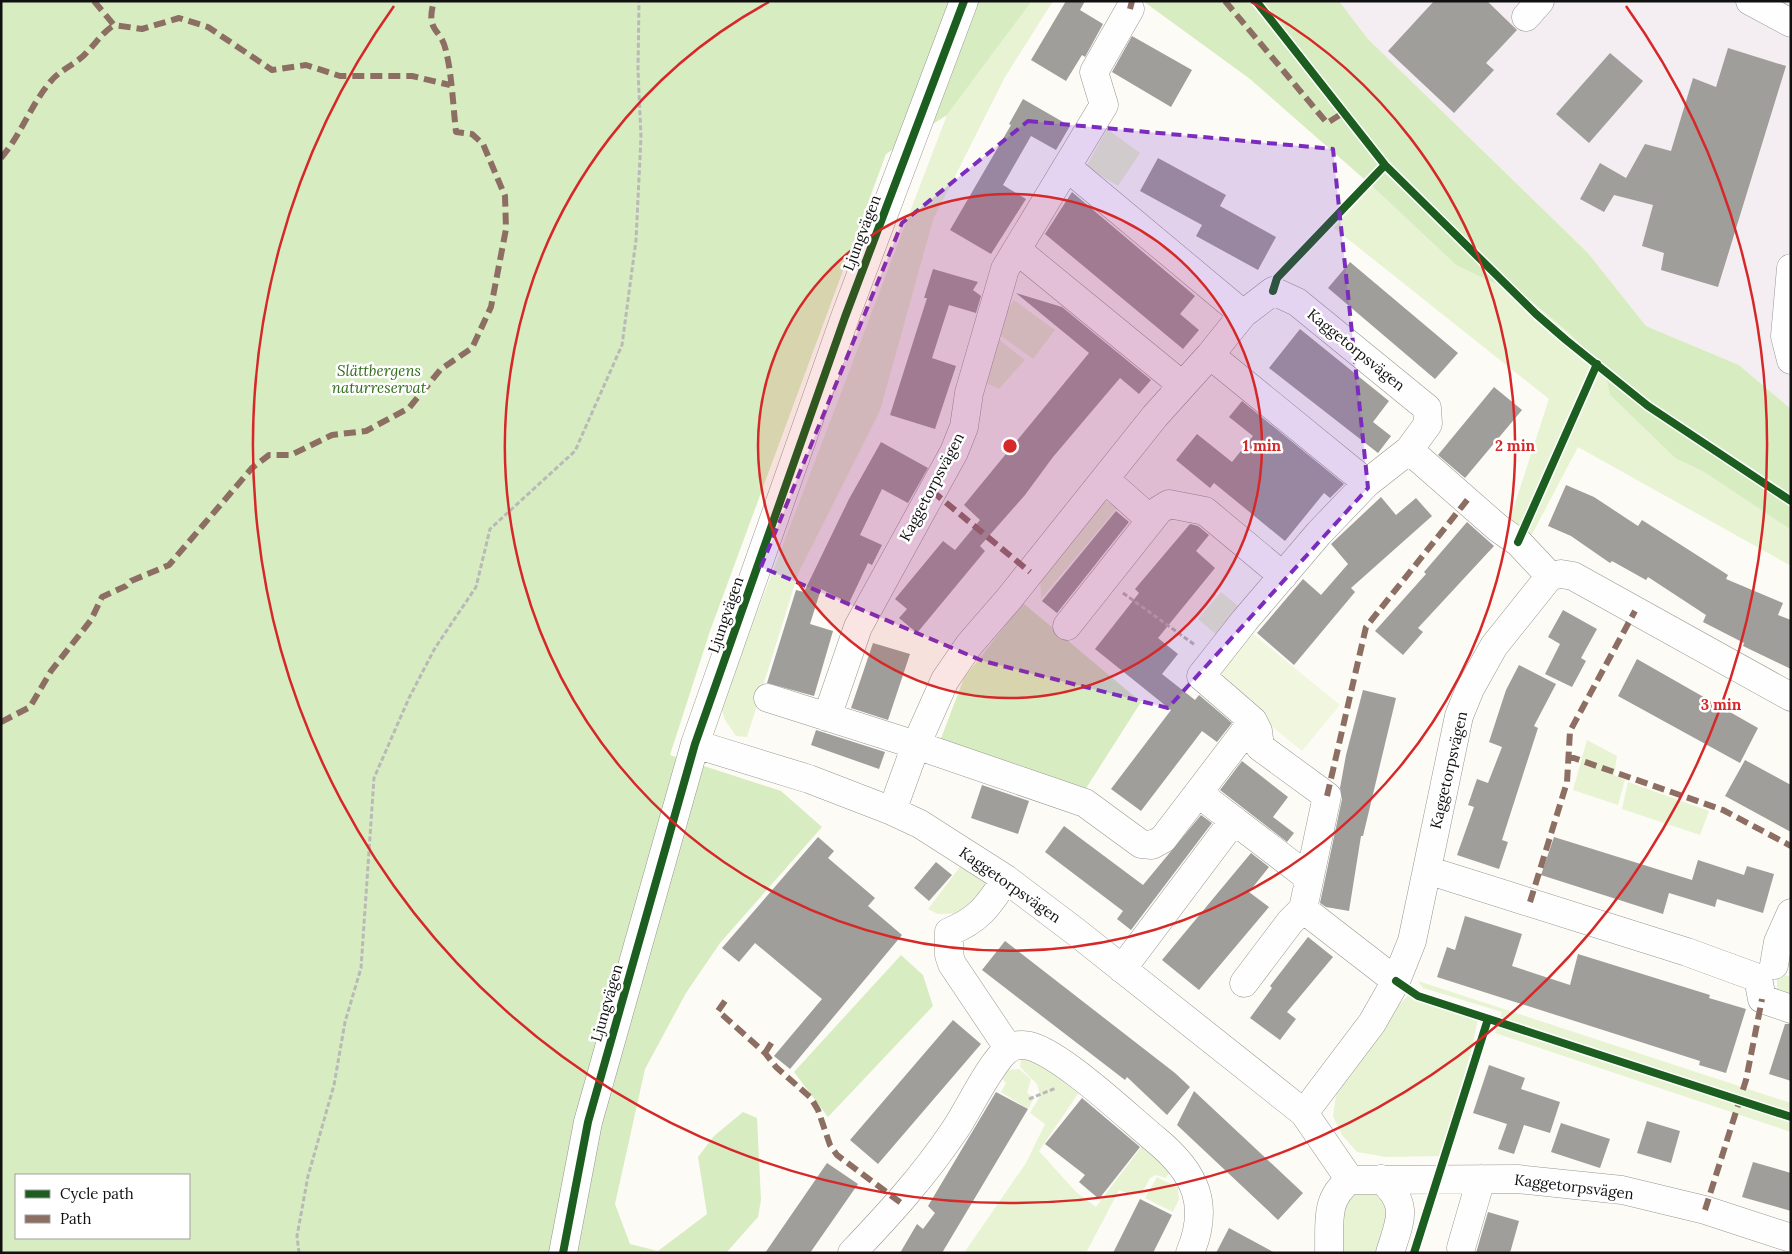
<svg xmlns="http://www.w3.org/2000/svg" width="1792" height="1254" font-family="Lora,serif">
<style>
.industrial{fill:#f4eef2}
.green{fill:#e8f3d3}
.forest{fill:#d8ecc1;fill-rule:evenodd}
.pitch{fill:#f1f7de}
.building{fill:#a09e9a}
.lines{fill:none;stroke-linecap:round;stroke-linejoin:round}
.minor-casing{stroke:#969693;stroke-width:29}
.path{stroke:#b9b9b8;stroke-width:3;stroke-dasharray:5 2.5;stroke-linecap:butt}
.minor{stroke:#fffefe;stroke-width:28}
.quiet{stroke:#8d6e63;stroke-width:6;stroke-dasharray:12 6;stroke-linecap:butt}
.cycleway-casing{stroke:#fff;stroke-width:11}
.cycleway{stroke:#1b5e20;stroke-width:8}
.marked{fill:#7b2cbf;fill-opacity:0.2;stroke:#7b2cbf;stroke-width:4;stroke-dasharray:10 6;stroke-linejoin:round}
.ring{fill:none;stroke:#d62828;stroke-width:2.5}
.labels{text-anchor:middle;stroke-width:5;stroke-linejoin:round;paint-order:stroke}
.street-label{font-size:15px;fill:#101010;stroke:#fff}
.park-label{font-size:15px;font-style:italic;fill:#306d1a;stroke:#fff}
.centre{fill:#d62828;stroke:#fff;stroke-width:2.5}
.ring-label{font-size:15px;text-anchor:middle;font-weight:bold;fill:#d62828;stroke:#fff;stroke-width:5;stroke-linejoin:round;paint-order:stroke}
</style>
<rect width="100%" height="100%" fill="#fcfbf5"/>
<!-- industrial -->
<path class="industrial" d="M1339 1H1791V409L1739 365 1646 326 1588 253 1368 39Z"/>
<!-- green -->
<path class="green" d="M1032 1H1053L1005 77 933 220 880 411 798 574 747 737 736 736 725 720 721 707 947 115Z
M1107 129 1140 153 1118 186 1086 167Z
M1372 186 1456 265 1489 281 1519 291 1568 332 1604 368 1610 395 1675 458 1704 472 1791 530V566L1578 447 1529 540 1508 525 1549 399 1334 228Z
M1014 300 1055 330 1033 359 993 330Z
M993 335 1025 360 999 389 981 381Z
M1106 502 1119 506 1041 599 1040 576 1101 503Z
M1221 592 1243 610 1220 638 1198 619Z
M1587 740 1617 756 1614 775 1625 780 1618 805 1573 790Z
M1628 782 1709 811 1700 835 1622 809Z
M962 864 985 881 987 886 964 913 938 914 928 909Z
M1784 975 1791 977V994L1787 1004 1777 994V976Z
M1418 981 1791 1103V1132L1495 1033 1502 1012 1423 988Z
M1409 995 1478 1018 1472 1048 1441 1156 1386 1157 1357 1152 1342 1135 1333 1116 1336 1095 1394 1009Z
M1034 1056 1082 1088 1039 1151 1076 1192 1096 1207 1145 1142 1170 1171 1166 1178 1156 1175 1150 1178 1142 1193 1132 1195 1119 1190 1086 1253H964L1026 1163 1045 1124 1030 1113 1040 1096 1037 1084 1020 1067 1021 1058Z
M1019 1069 1031 1079 1027 1093 1034 1098 1028 1109 1001 1092 1006 1083 1002 1079 1008 1070Z
M1157 1177 1178 1188 1179 1199 1173 1212 1145 1198Z
M1360 1187 1380 1189 1392 1209 1380 1253H1342L1343 1205Z"/>
<!-- forest -->
<path class="forest" d="M1 1H1032L947 115 886 154 710 631 670 755 781 791 822 827 720 943 686 993 645 1069 615 1204 630 1244 658 1251 707 1214 698 1157 714 1136 743 1112 757 1118 761 1200 758 1217 726 1253H1ZM16 1175H189V1238H16Z
M1143 1H1339L1368 39 1588 253 1646 326 1739 365 1791 409V530L1704 472 1675 458 1610 395 1604 368 1568 332 1519 291 1489 281 1456 265 1372 186 1250 79Z
M1023 603 1141 702 1083 793 940 741 964 678Z
M901 955 923 975 933 1006 828 1117 794 1072Z"/>
<!-- pitch -->
<path class="pitch" d="M1247 629 1340 705 1302 751 1209 675Z"/>
<!-- building -->
<path class="building" d="M1066 1H1085L1080 10 1103 24 1085 57 1082 55 1066 81 1031 60Z
M1434 1H1487L1517 30 1486 63 1494 70 1454 113 1388 51Z
M1132 36 1192 70 1171 107 1112 72Z
M1728 48 1786 66 1718 287 1661 270 1664 253 1642 246 1653 205 1614 195 1604 212 1580 199 1600 163 1626 178 1645 144 1671 151 1693 78 1716 87Z
M1610 53 1643 81 1589 143 1556 114Z
M1023 99 1070 126 1056 150 1031 136 1003 185 1026 199 991 254 950 230 1011 125 1009 124Z
M1158 158 1226 195 1220 206 1276 237 1258 270 1196 236 1202 225 1140 191Z
M1072 192 1195 296 1180 314 1199 330 1183 349 1045 234Z
M1350 262 1458 353 1435 379 1328 288Z
M933 269 978 282 973 290 981 296 976 313 949 305 932 358 956 366 935 429 890 415 927 298H924Z
M1016 293 1062 307 1151 380 1139 394 1120 378 1053 457 1025 495 980 546 985 551 917 633 899 618 907 609 895 599 943 541 955 550 980 520 964 505 1089 353Z
M1300 329 1389 401 1373 422 1391 436 1378 453 1269 368Z
M1494 387 1522 410 1465 478 1438 455Z
M1242 401 1344 484 1330 498 1324 493 1285 541 1214 483 1210 488 1176 460 1197 434 1232 462 1253 436 1229 417Z
M881 442 928 468 908 503 882 489 860 535 882 545 872 565 868 563 849 603 821 589 810 624 833 631 814 696 767 683 796 590 804 592 849 499Z
M1566 485 1594 497 1638 526 1642 520 1728 575 1726 579 1783 603 1778 615 1791 620V669L1743 646 1744 643 1703 622 1706 615 1648 577 1646 580 1612 561 1610 563 1571 536 1548 526Z
M1381 497 1396 515 1416 498 1432 516 1351 588 1355 592 1294 665 1257 633 1303 579 1321 595 1348 564 1331 544Z
M1116 511 1129 522 1057 613 1042 601Z
M1467 522 1494 546 1418 628 1423 632 1403 655 1375 631 1426 574 1424 572Z
M1190 524 1198 526 1209 535 1196 551 1215 568 1158 638 1178 654 1162 674 1195 700 1199 695 1232 723 1217 742 1202 731 1141 811 1111 789 1171 710 1095 649 1139 593 1135 589Z
M1563 610 1597 629 1581 658 1586 661 1572 687 1545 674 1560 644 1548 637Z
M873 643 910 654 888 720 851 708Z
M1637 659 1758 728 1740 763 1618 696Z
M1519 665 1556 684 1534 726 1538 728 1502 840 1508 842 1499 869 1457 855 1474 807 1468 805 1477 779 1488 783 1502 747 1489 742 1506 690Z
M1363 690 1396 698 1363 836H1361L1349 911 1326 907 1320 903 1342 799 1340 788 1346 755Z
M816 730 885 752 879 769 811 745Z
M1745 760 1791 785V832L1725 796Z
M1242 761 1288 797 1273 817 1294 833 1287 842 1220 790Z
M982 785 1029 801 1018 834 971 818Z
M1201 815 1212 823 1131 930 1117 919 1123 911 1045 852 1064 826 1143 885Z
M818 837 834 851 828 858 875 898 868 906 902 935 790 1069 774 1056 822 999 755 943 739 962 722 948Z
M1554 837 1692 880 1698 860 1744 875 1747 866 1774 874 1763 913 1717 899 1715 907 1669 893 1663 914 1541 875Z
M1251 853 1269 867 1249 892 1269 907 1199 990 1162 960Z
M936 862 952 875 929 901 914 888Z
M1465 916 1522 934 1512 966 1570 985 1578 954 1710 995 1709 998 1746 1009 1726 1073 1699 1065 1700 1061 1437 977 1447 947 1455 950Z
M1308 937 1333 957 1287 1012 1296 1019 1280 1040 1250 1018 1272 988 1270 986Z
M1005 941 1175 1073 1190 1087 1167 1115 1127 1077 1125 1080 982 970Z
M953 1020 981 1044 878 1164 850 1140Z
M1785 1024H1791V1081L1769 1074Z
M1489 1065 1525 1078 1521 1089 1560 1102 1550 1133 1524 1125 1514 1154 1498 1149 1507 1124 1473 1113Z
M1194 1091 1303 1193 1278 1220 1177 1125Z
M996 1092 1028 1109 942 1253H900L917 1224 923 1229 935 1213 928 1206Z
M1082 1098 1140 1147 1099 1199 1079 1182 1085 1175 1045 1144Z
M1647 1121 1680 1131 1671 1163 1637 1153Z
M1561 1123 1610 1139 1600 1168 1551 1152Z
M1753 1162 1791 1173V1211L1742 1197Z
M827 1163 858 1184 810 1253H765Z
M1140 1199 1172 1215 1153 1253H1113Z
M1488 1212 1519 1221 1510 1253H1476Z
M1229 1228 1275 1253H1216Z"/>
<g class="lines">
<!-- minor casing -->
<g class="minor-casing">
<path id="minor" d="M1750 1 1791 23
M1526 17 1540 1
M1067 167 1243 314
M1017 250 1182 385
M1791 268 1785 336 1791 360
M1210 355 1367 483
M1409 450 1498 528 1518 542 1550 576
M1105 479 1151 520
M1067 626 1159 510 1169 504 1205 511 1283 576
M768 698 916 745 1085 803 1141 844 1152 845 1163 839 1253 721 1201 676 1245 620 1319 533 1367 483 1409 450 1428 424 1427 408 1297 302 1273 291 1243 314 1210 355 1155 416 1008 600 969 645 945 680 916 745 892 811
M827 717 858 627 954 452 964 427 969 393 1005 269 1104 105 1094 72 1130 9
M1253 721 1258 731 1260 747 1327 796 1303 909 1396 981
M695 744 809 779 892 811 920 824 1006 879 1076 932 1304 1113 1350 1180C1324 1199 1330 1224 1329 1253
M1198 793 1308 877
M1427 870 1687 952 1758 978
M1006 879C988 906 980 919 949 932V955L952 964 1009 1049
M1774 965 1778 942 1791 913
M1122 969 1234 820
M1758 978 1762 999 1791 1009
M1244 983 1290 922 1303 909
M1304 1113 1372 1023 1396 981 1412 941 1459 716 1470 689 1494 646 1550 576 1561 574 1573 576 1791 697
M1381 1179C1410 1205 1400 1220 1390 1253
M1350 1180 1517 1179 1622 1190 1705 1210 1791 1238
M1461 1248 1481 1179
M563 1253 588 1122 695 744 845 317 964 1
M852 1253C890 1213 923 1177 954 1131 968 1111 990 1063 1008 1049 1013 1045 1023 1044 1030 1046 1063 1055 1127 1116 1156 1140 1196 1173 1210 1205 1190 1253"/>
</g>
<!-- path -->
<path class="path" d="M1123 593 1195 645
M1029 1099 1056 1088
M299 1253 297 1236 308 1176 334 1085 345 1022 361 968 374 778 409 698 435 648 476 587 490 529 575 451 622 345 636 240 641 137 638 70 639 1"/>
<!-- minor -->
<use href="#minor" class="minor"/>
<!-- quiet -->
<path class="quiet" d="M94 1 114 25 142 29 179 18 208 27 272 70 306 65 340 76H412L450 85
M1225 1 1327 123 1343 113
M1130 9 1132 1
M1 158C21 135 31 104 51 81 61 69 78 63 87 52 97 42 102 33 114 25
M932 491 1030 572
M1 722 30 707 51 671 91 620 102 597 126 586 131 581 169 565 252 468 269 455H291L332 435 366 431 409 408 441 369 472 348 491 307 506 229 505 196 483 144 472 134 456 132C453 105 452 76 446 51 441 27 425 33 434 1
M1568 756 1723 810 1791 846
M1327 796 1366 627 1468 499
M1530 902 1567 782 1570 731 1635 611
M725 1001 718 1011 765 1053 776 1067 811 1098 818 1110 830 1145 837 1155 901 1203
M765 1053 772 1042
M1705 1210 1746 1080 1762 999"/>
<!-- cycleway casing -->
<g class="cycleway-casing">
<path id="cycleway" d="M1256 1 1385 165 1536 314 1566 340 1648 406 1791 501
M1273 291 1277 278 1385 165
M1518 542 1597 364
M1396 981 1418 996 1791 1117
M563 1253 588 1122 695 744 845 317 964 1
M1414 1253 1488 1019"/>
</g>
<!-- cycleway -->
<use href="#cycleway" class="cycleway"/>
</g>
<!-- marked area -->
<path class="marked" d="M1028 121 1333 149 1368 488 1168 708 983 661 761 567 902 223Z"/>
<!-- distance rings -->
<circle cx="1010" cy="446" r="252" fill="#d62828" fill-opacity=".12"/>
<g class="ring">
<circle cx="1010" cy="446" r="252"/>
<path d="M1251 2A505 505 0 1 1 769 2"/>
<path d="M1626 6A757 757 0 1 1 394 6"/>
</g>
<g class="labels">
<!-- street labels -->
<g class="street-label">
<text transform="translate(862 233) rotate(-69)" y="5">Ljungvägen</text>
<text transform="translate(1356 350) rotate(39)" y="5">Kaggetorpsvägen</text>
<text transform="translate(932 487) rotate(-62)" y="5">Kaggetorpsvägen</text>
<text transform="translate(726 615) rotate(-71)" y="5">Ljungvägen</text>
<text transform="translate(1449 770) rotate(-77)" y="5">Kaggetorpsvägen</text>
<text transform="translate(1010 885) rotate(35)" y="5">Kaggetorpsvägen</text>
<text transform="translate(607 1003) rotate(-74)" y="5">Ljungvägen</text>
<text transform="translate(1574 1187) rotate(7)" y="5">Kaggetorpsvägen</text>
</g>
<!-- park labels -->
<g class="park-label">
<text x="379" y="376">Slättbergens<tspan x="379" dy="17">naturreservat</tspan></text>
</g>
</g>
<circle cx="1010" cy="446" r="8" class="centre"/>
<g class="ring-label">
<text x="1262" y="451">1 min</text>
<text x="1515" y="451">2 min</text>
<text x="1721" y="710">3 min</text>
</g>
<!-- border -->
<rect width="1792" height="1254" fill="none" stroke="#101010" stroke-width="5"/>
<!-- legend -->
<rect x="15" y="1174" width="175" height="65" fill="#ffffff" stroke="#9f9f9f"/>
<rect x="25" y="1190" width="25" height="8" fill="#1b5e20" stroke="#9f9f9f"/>
<text x="60" y="1199" font-size="15" fill="#101010">Cycle path</text>
<rect x="25" y="1215" width="25" height="8" fill="#8d6e63" stroke="#9f9f9f"/>
<text x="60" y="1224" font-size="15" fill="#101010">Path</text>
</svg>
